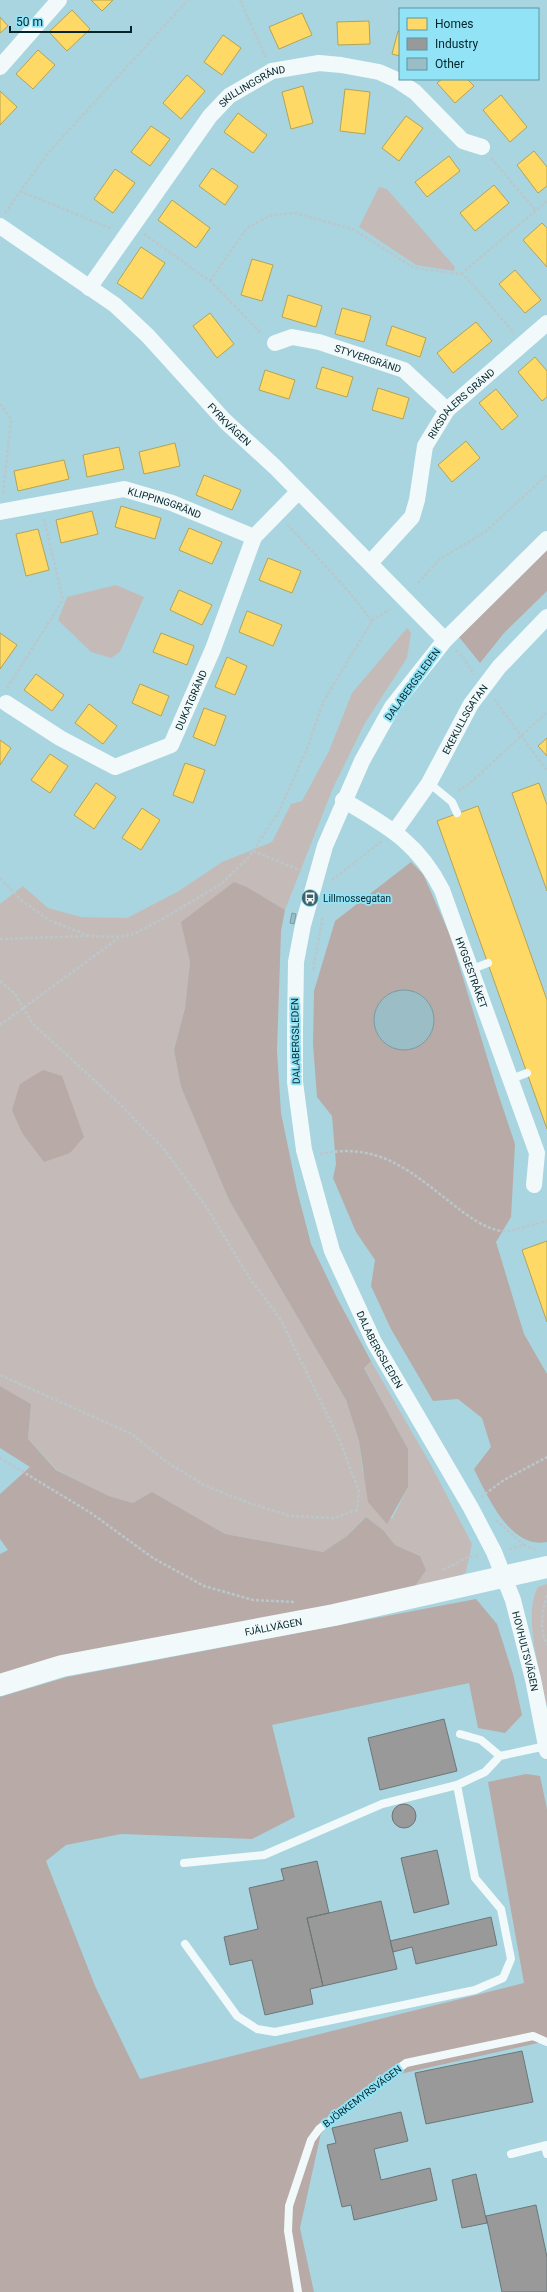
<svg xmlns="http://www.w3.org/2000/svg" width="547" height="2292" font-family="Roboto,sans-serif">
<style>
.green{fill:#c4bbb8}
.forest{fill:#b8aaa6}
.homes{fill:#ffd966;stroke:#b3a355}
.industry{fill:#999;stroke:#6c7678}
.building{fill:#9bbec6;stroke:#789ca5}
.lines{fill:none;stroke-linecap:round;stroke-linejoin:round}
.path{stroke:#bac7cb;stroke-width:2.5;stroke-dasharray:3 2;stroke-linecap:butt}
.lane{stroke:#f2f9fa;stroke-width:8}
.street{stroke:#f2f9fa;stroke-width:16}
.secondary{stroke:#f2f9fa;stroke-width:22}
.labels{text-anchor:middle;stroke-width:4;stroke-linejoin:round;paint-order:stroke}
.street-label{font-size:10px;fill:#02252c;stroke:#93e3f6}
.poi-label{font-size:10px;fill:#02252c;stroke:#93e3f6;text-anchor:start}
</style>
<rect width="100%" height="100%" fill="#a9d5e0"/>
<!-- green -->
<path class="green" d="M379 187 387 189 455 267 454 271 416 265 359 227Z
M116 585 144 597 120 652 111 658 91 652 58 620 67 597Z
M407 628 411 633 407 658 365 723 333 788 285 910 247 887 234 882 182 922 190 962 185 1008 174 1050 181 1087 229 1200 346 1400 359 1441 363 1472 392 1519 408 1487V1449L364 1367 371 1361 431 1465 472 1544 466 1572 460 1576 413 1589 420 1556 395 1545 383 1530 366 1517 347 1536 323 1552 225 1534 153 1493 133 1503 109 1496 57 1470 28 1439 31 1404 0 1386V904L23 886 48 908 81 917 127 918 179 891 222 862 272 842 291 804 302 801 329 751 352 693Z
M547 1584V1706C541 1675 522 1615 538 1587Z"/>
<!-- forest -->
<path class="forest" d="M547 550V591L504 633 480 663 459 637Z
M411 862 423 874 450 935 497 1090 515 1144 511 1217 496 1242 524 1334 547 1374V1542C510 1550 487 1495 474 1469L491 1447 482 1418 458 1399 433 1401 391 1329 371 1286 375 1260 356 1232 333 1178 336 1164 332 1116 317 1097 313 1044 314 991 335 921Z
M234 882 247 887 285 910 281 931 277 1051 281 1113 297 1190 311 1244 338 1300 371 1361 364 1368 408 1449V1487L387 1524 368 1502 359 1441 346 1400 229 1200 181 1087 174 1050 185 1008 190 962 181 922Z
M43 1070 62 1076 84 1137 70 1153 44 1162 22 1133 12 1110 20 1084Z
M0 1386 31 1404 28 1439 56 1470 109 1496 133 1503 152 1492 225 1534 323 1552 347 1536 366 1517 383 1530 395 1545 420 1556 426 1570 413 1589 64 1657 0 1674V1554L8 1550 0 1539V1494L30 1467 0 1448Z
M476 1599 497 1624 513 1674 522 1715 505 1733 478 1728 469 1683 272 1725 295 1817 252 1839 121 1834 66 1845 46 1861 95 1986 140 2079 524 1983 488 1782 526 1774 540 1776 547 1809V2041L400 2074 321 2133 300 2228 314 2292H0V1697L67 1677Z"/>
<!-- homes -->
<path class="homes" d="M91 0H113L102 11Z
M72 10 90 29 67 51 49 32Z
M302 13 312 35 279 49 269 27Z
M0 17 8 26 0 33Z
M369 21 370 44 338 45 337 22Z
M398 31 400 32V56L392 54Z
M223 35 241 48 222 75 204 62Z
M38 50 55 65 33 89 16 74Z
M187 75 205 91 181 119 163 103Z
M442 79H467L474 86 455 103 437 83Z
M303 86 313 123 291 129 282 92Z
M345 89 370 92 365 134 340 131Z
M0 91 17 107 0 125Z
M501 95 527 127 510 142 483 110Z
M238 113 267 135 253 153 224 132Z
M406 116 423 128 399 161 382 148Z
M151 126 170 139 150 166 131 152Z
M534 151 547 167V186L538 193 517 165Z
M449 156 460 171 427 197 415 182Z
M212 168 238 186 225 205 199 186Z
M115 169 135 183 113 213 94 199Z
M494 185 509 203 475 231 460 213Z
M172 200 210 228 196 248 158 220Z
M542 223 547 228V267L523 240Z
M141 247 165 263 142 299 117 283Z
M252 259 273 265 262 301 241 295Z
M515 270 541 300 525 313 499 284Z
M288 295 322 306 316 327 282 317Z
M342 308 371 316 364 342 335 334Z
M210 313 234 344 217 358 193 326Z
M476 322 492 341 453 373 437 353Z
M392 326 426 338 420 357 386 345Z
M535 357 547 371V397L542 401 518 372Z
M322 367 353 377 347 397 316 388Z
M265 370 295 380 289 399 259 390Z
M378 388 409 398 403 419 372 410Z
M496 389 518 416 502 430 479 403Z
M466 441 480 458 452 482 438 465Z
M175 443 180 466 144 474 139 452Z
M119 447 124 469 87 477 83 455Z
M64 460 69 479 18 491 14 471Z
M204 475 241 490 232 510 196 495Z
M121 506 161 518 155 539 115 527Z
M92 511 98 534 61 543 56 520Z
M189 528 222 542 212 564 179 550Z
M38 529 49 570 26 576 16 534Z
M268 558 301 571 292 593 259 580Z
M179 590 212 605 202 625 170 610Z
M247 611 282 625 273 646 239 632Z
M0 633 17 645 0 669Z
M161 633 194 646 187 665 153 652Z
M227 657 247 666 235 695 215 687Z
M36 674 64 695 52 711 24 690Z
M140 684 169 696 161 716 132 703Z
M89 704 117 726 103 744 75 723Z
M204 708 226 716 215 746 193 737Z
M547 738V756L538 746Z
M0 740 11 748 0 765Z
M50 754 68 766 50 793 31 780Z
M185 763 205 770 193 803 173 795Z
M96 783 116 797 94 829 74 815Z
M539 783 547 805V891L512 793Z
M478 806 547 1000V1129L437 821Z
M142 808 160 820 141 850 122 838Z
M547 1241V1322L522 1250Z"/>
<!-- industry -->
<path class="industry" d="M444 1719 457 1771 380 1790 368 1738Z
M392 1816a12 12 0 1 1 24 0a12 12 0 1 1-24 0Z
M437 1850 449 1904 414 1913 401 1858Z
M317 1861 329 1913 307 1918 323 1986 310 1989 313 2004 265 2015 252 1960 230 1965 224 1937 258 1929 249 1888 284 1880 281 1869Z
M381 1901 397 1969 323 1986 307 1918Z
M491 1917 497 1945 416 1964 412 1947 393 1952 390 1941Z
M522 2051 533 2102 426 2124 415 2073Z
M401 2112 408 2141 374 2149 381 2180 430 2168 437 2200 354 2220 351 2205 342 2207 327 2145 336 2143 332 2128Z
M476 2174 487 2223 462 2228 452 2180Z
M536 2205 547 2257V2292H502L486 2216Z"/>
<!-- building -->
<path class="building" d="M292 913 296 914 294 924 290 923Z
M374 1020a30 30 0 1 1 60 0a30 30 0 1 1-60 0Z"/>
<g class="lines">
<!-- path -->
<path class="path" d="M240 0 266 58
M491 158 536 211
M20 191 112 229
M5 213 47 154 188 0
M144 234 210 281 262 334
M461 274 547 201
M210 281 247 228 269 216 294 213 353 229 414 268 461 274 468 279 514 333
M0 404 11 419 3 495
M418 583 440 559 485 532 547 475
M372 621 390 609
M456 650 463 657 474 675
M7 688 63 600 44 519
M494 699 547 771
M458 791 469 784 547 712
M253 851 302 871
M0 878 21 900 49 920 89 936 120 937 134 934 166 917 221 884 249 857 278 813 307 749 323 702 372 621 349 592 287 524
M332 880 382 841
M0 939 87 936
M313 970 323 916
M0 981 15 994 33 1024 118 1102 164 1149 205 1205 251 1280 281 1320 340 1441 359 1491 357 1510 334 1518 290 1516 249 1503 204 1485 165 1461 132 1434 0 1375
M0 1025 119 938
M320 1154C382 1141 413 1174 459 1209 469 1217 488 1230 502 1231 513 1232 536 1223 547 1221
M0 1458 91 1513 153 1558 204 1586 253 1600 294 1602
M481 1497 504 1480 547 1457
M496 1520 524 1545
M509 1549 524 1545 536 1550
M443 1570 466 1558 479 1555
M547 1595C542 1614 539 1627 547 1645"/>
<!-- lane -->
<path class="lane" d="M429 783 452 802 457 813
M472 969 488 963
M511 1079 527 1073
M460 1734 481 1740 500 1756
M184 1863 264 1855 382 1804 457 1785
M185 1944 237 2016 257 2029 275 2032 475 1990 503 1978 511 1959 501 1909 475 1878 457 1785 485 1772 500 1756 546 1746
M545 2146 547 2154
M511 2154 547 2145
M298 2292 288 2231 289 2206 311 2140 319 2129 406 2063 533 2036 547 2042"/>
<!-- street -->
<g class="street">
<path d="M0 67 59 0"/>
<path id="s1" d="M0 226 115 305 148 336 225 421 275 467 445 640"/>
<path id="s2" d="M89 288 210 116 229 96 272 71 319 63 341 65 379 72 397 80 415 92 463 141 482 147"/>
<path id="s3" d="M275 343 292 337 319 342 404 370 447 410"/>
<path id="s4" d="M0 512 124 489 172 503 254 537"/>
<path id="s5" d="M547 539 445 640 392 707 362 761 325 846 303 925 296 962 295 1029V1082L304 1150 332 1251 374 1342 471 1508 494 1552 513 1600 533 1679 547 1751"/>
<path id="s6" d="M370 563 412 517 417 500 425 446 447 410 547 323"/>
<path id="s7" d="M6 703 60 738 115 767 171 745 213 649 254 537 298 492"/>
<path id="s8" d="M343 800C387 826 418 842 442 890L537 1153 534 1185"/>
<path id="s9" d="M395 831 429 783 471 704 499 667 547 617"/>
</g>
<!-- secondary -->
<path class="secondary" id="s10" d="M0 1685 62 1666 334 1615 547 1567"/>
</g>
<!-- icons -->
<defs>
<g id="bus-disc" transform="scale(0.9)"><circle r="9.5" fill="#3c636b" stroke="#93e3f6"/><path d="M-5-6H5V4H4V6H2V4H-2V6H-4V4H-5ZM-3.5-4V0h7V-4ZM-3.5 1.2v1.5H-2V1.2ZM2 1.2v1.5H3.5V1.2Z" fill="#fff"/></g>
</defs>
<g fill-rule="evenodd">
<use href="#bus-disc" x="310" y="898"/>
</g>
<g class="labels">
<!-- street labels -->
<g class="street-label">
<text dy="4" stroke="none"><textPath href="#s2" startOffset="263">SKILLINGGRÄND</textPath></text>
<text dy="4" stroke="none"><textPath href="#s3" startOffset="97">STYVERGRÄND</textPath></text>
<text dy="4" stroke="none"><textPath href="#s6" startOffset="191">RIKSDALERS GRÄND</textPath></text>
<text dy="4" stroke="none"><textPath href="#s1" startOffset="305">FYRKVÄGEN</textPath></text>
<text dy="4" stroke="none"><textPath href="#s4" startOffset="169">KLIPPINGGRÄND</textPath></text>
<text transform="translate(412 684) rotate(-54)" y="4">DALABERGSLEDEN</text>
<text dy="4" stroke="none"><textPath href="#s7" startOffset="236">DUKATGRÄND</textPath></text>
<text dy="4" stroke="none"><textPath href="#s9" startOffset="132">EKEKULLSGATAN</textPath></text>
<text dy="4" stroke="none"><textPath href="#s8" startOffset="224">HYGGESTRÅKET</textPath></text>
<text transform="translate(295 1041) rotate(-91)" y="4">DALABERGSLEDEN</text>
<text dy="4" stroke="none"><textPath href="#s5" startOffset="906">DALABERGSLEDEN</textPath></text>
<text dy="4" stroke="none"><textPath href="#s10" startOffset="280">FJÄLLVÄGEN</textPath></text>
<text dy="4" stroke="none"><textPath href="#s5" startOffset="1243">HOVHULTSVÄGEN</textPath></text>
<text transform="translate(362 2096) rotate(-37)" y="4">BJÖRKEMYRSVÄGEN</text>
</g>
<!-- poi labels -->
<g class="poi-label">
<text x="323" y="902">Lillmossegatan</text>
</g>
</g>
<!-- legend -->
<rect x="399" y="8" width="140" height="72" fill="#93e3f6" stroke="#5997a5"/>
<rect x="407" y="18" width="20" height="12" fill="#ffd966" stroke="#5997a5"/>
<text x="435" y="28" font-size="12" fill="#02252c">Homes</text>
<rect x="407" y="38" width="20" height="12" fill="#999999" stroke="#5997a5"/>
<text x="435" y="48" font-size="12" fill="#02252c">Industry</text>
<rect x="407" y="58" width="20" height="12" fill="#9bbec6" stroke="#5997a5"/>
<text x="435" y="68" font-size="12" fill="#02252c">Other</text>
<!-- scale -->
<path d="M10 26v6h121v-6" fill="none" stroke="#02252c" stroke-width="2"/>
<text x="16" y="26" font-size="12" fill="#02252c" stroke="#93e3f6" stroke-width="3" paint-order="stroke">50 m</text>
</svg>
